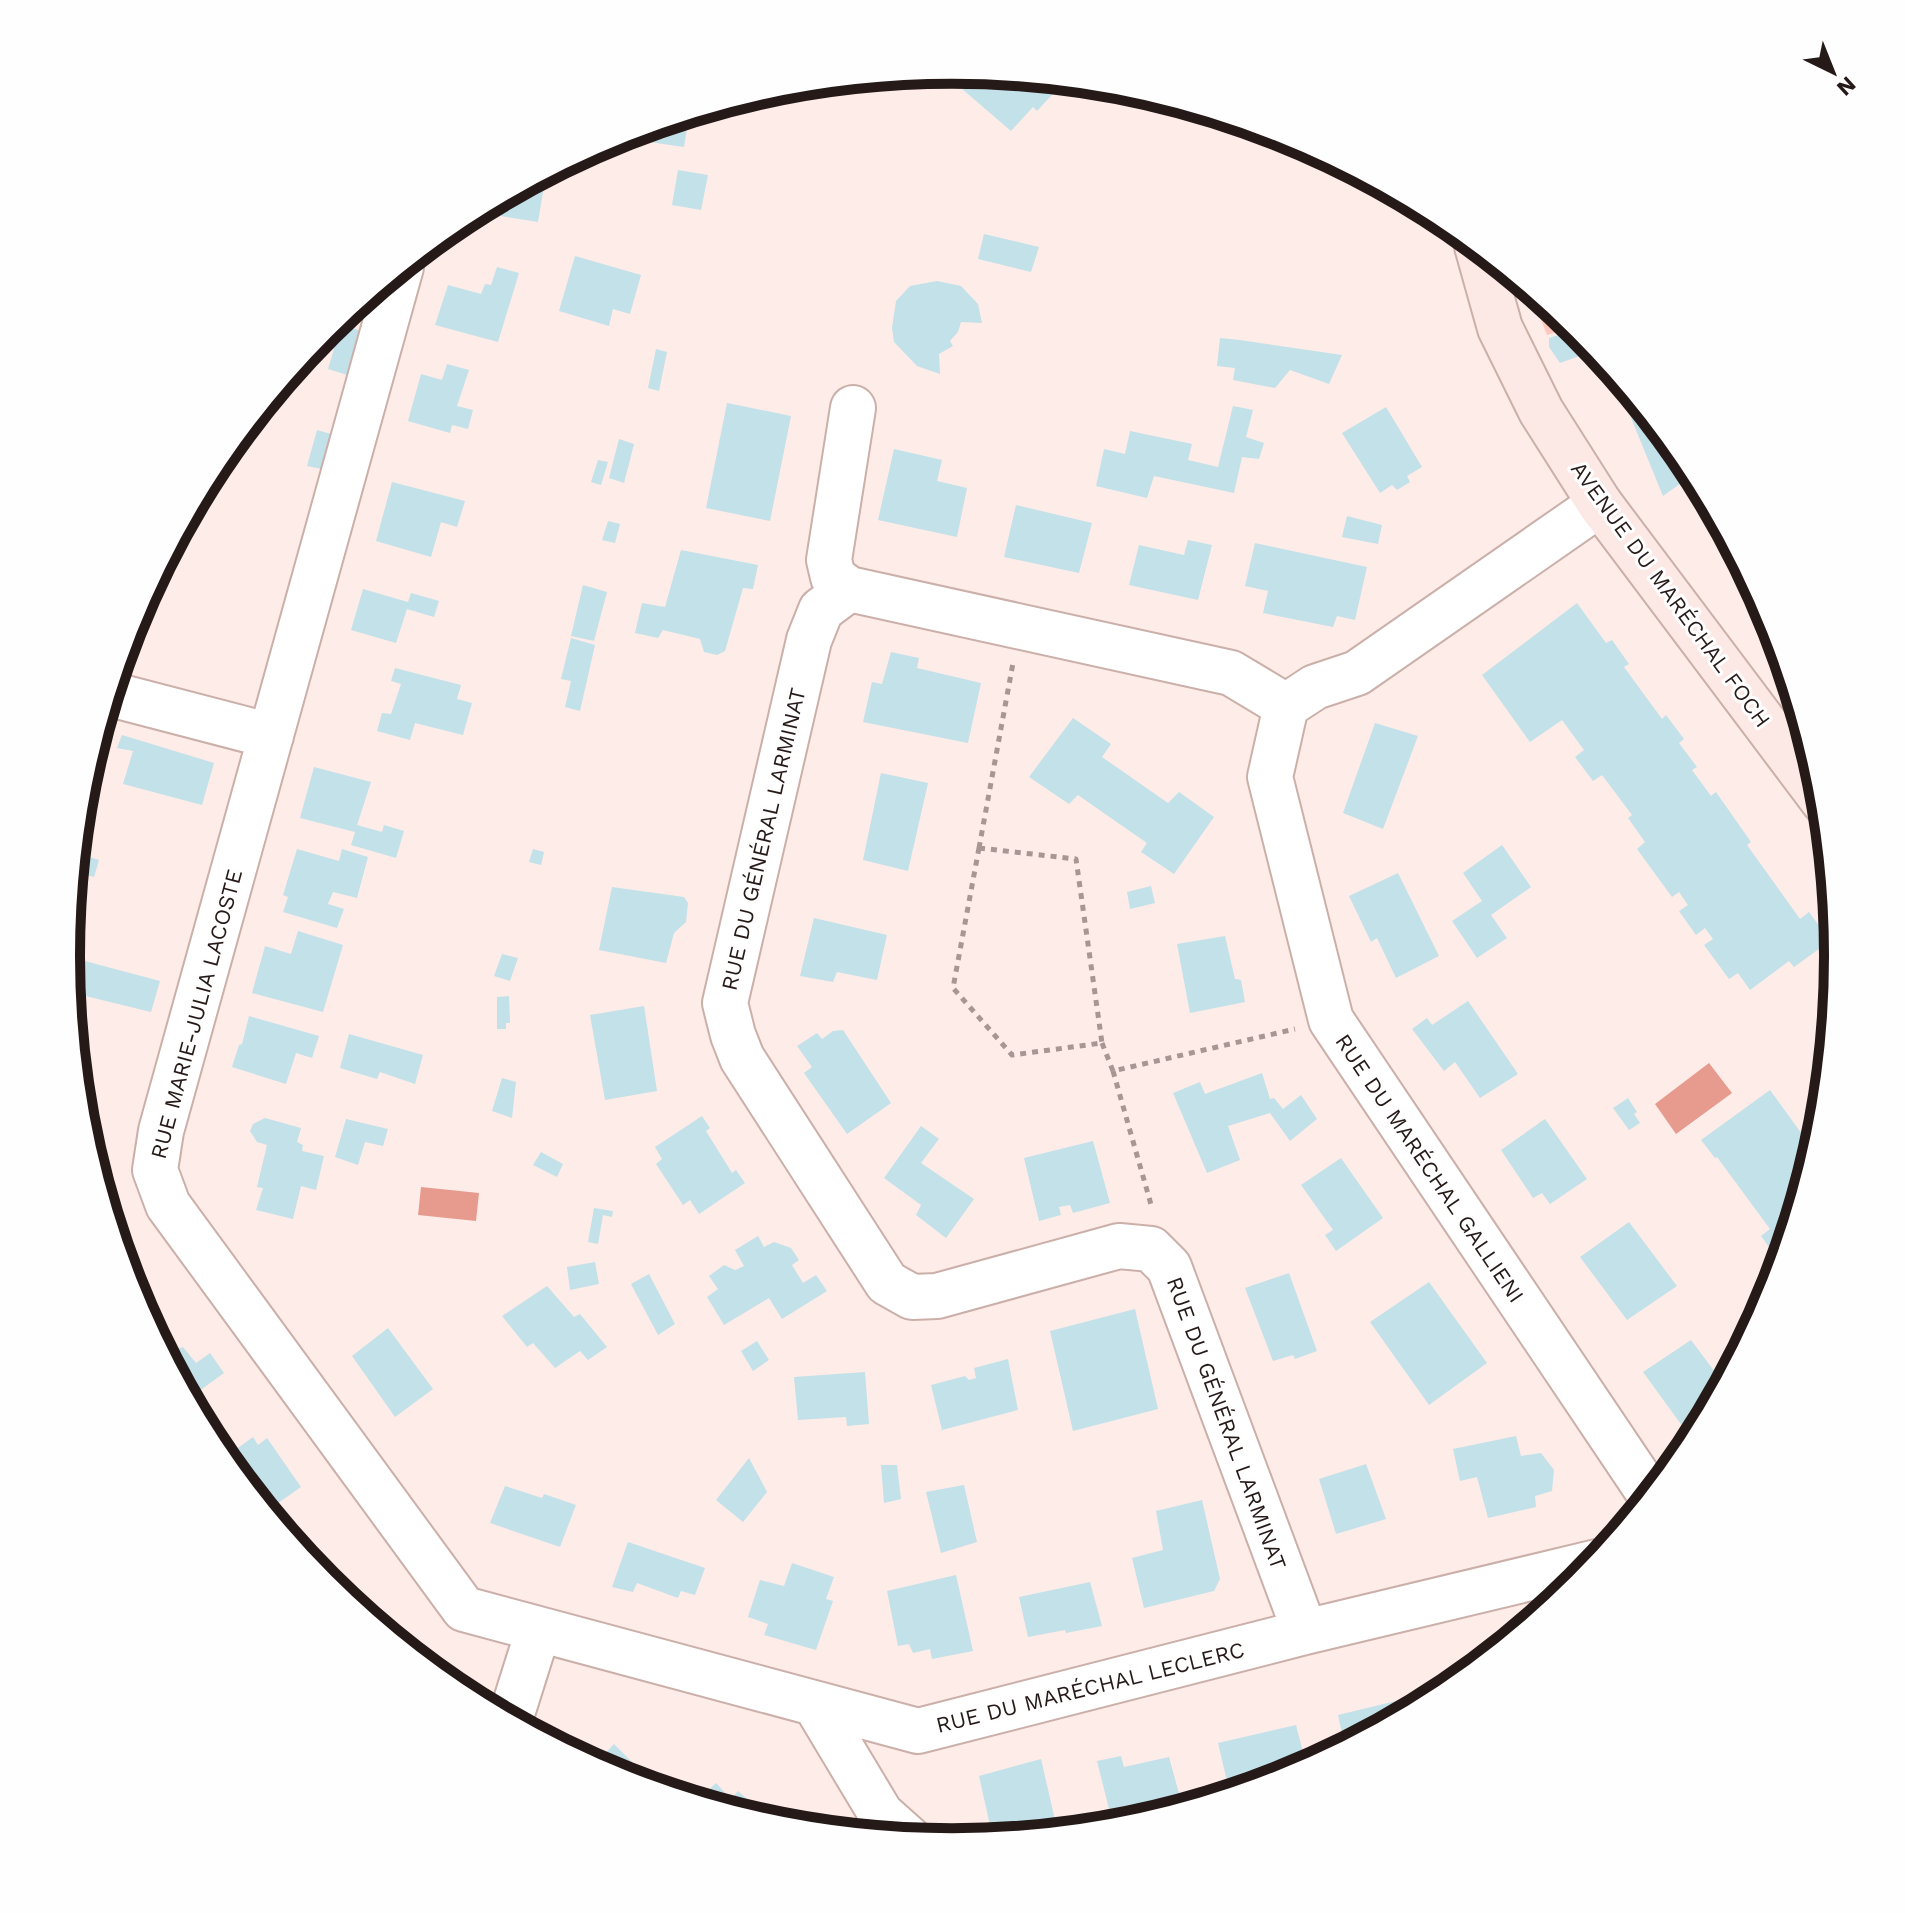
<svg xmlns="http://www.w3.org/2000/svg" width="1905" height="1913" font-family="'Work Sans',sans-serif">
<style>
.green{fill:#fec7bd}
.water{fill:#e69b8e}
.building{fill:#c2e1e8}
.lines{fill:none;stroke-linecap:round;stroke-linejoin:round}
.street-casing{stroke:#cbafa9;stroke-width:48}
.secondary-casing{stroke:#cbafa9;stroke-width:48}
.path{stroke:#a69794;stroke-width:5;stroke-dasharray:6 6;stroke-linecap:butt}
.street{stroke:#fff;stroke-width:44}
.secondary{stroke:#fce9e6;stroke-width:44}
.labels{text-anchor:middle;stroke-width:6;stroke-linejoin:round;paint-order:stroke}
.street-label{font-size:22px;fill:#251a18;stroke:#fefefe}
.rim{fill:none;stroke:#251a18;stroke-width:10}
</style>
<rect width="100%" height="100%" fill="#feece9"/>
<!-- green -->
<path class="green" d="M1529 288 1575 326 1547 335Z"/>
<!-- water -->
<path class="water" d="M1709 1063 1732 1093 1676 1134 1655 1104Z
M421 1187 479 1193 476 1221 418 1215Z"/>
<!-- building -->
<path class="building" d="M953 70 1048 79 1069 82 1064 87 1061 85 1037 111 1033 107 1011 131 947 76Z
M689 115 684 147 615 137 629 133Z
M678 170 708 175 701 210 672 205Z
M546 174 538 222 501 216 503 196Z
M984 234 1039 247 1031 272 978 259Z
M575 256 641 275 630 314 613 309 609 326 559 311Z
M497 267 519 273 498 342 435 325 448 285 481 294 485 284 491 285Z
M937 281 961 286 978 304 982 323 961 322 958 332 950 341 953 346 939 354 940 374 917 366 894 342 892 328 896 301 910 286Z
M334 323 359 330 347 375 328 369 334 349 323 344 328 328Z
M1578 329 1596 350 1560 363 1549 347V338Z
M1220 338 1240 340 1342 355 1329 384 1290 370 1275 388 1233 380 1235 368 1217 366Z
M656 349 667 352 659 391 648 388Z
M447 364 469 370 457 406 473 410 468 429 452 425 450 433 408 421 421 374 442 380Z
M1611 368 1695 473 1663 496 1620 391Z
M727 403 791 416 770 521 706 508Z
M1233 406 1253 410 1246 437 1264 443 1259 459 1242 457 1234 493 1154 476 1147 498 1096 486 1104 449 1125 454 1130 431 1192 444 1188 460 1218 467Z
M1386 407 1422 467 1407 476 1410 482 1397 490 1392 485 1380 493 1342 433Z
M317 430 331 434 322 469 307 466Z
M619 439 634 444 624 483 609 478Z
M894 449 942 460 937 481 967 488 957 537 878 520Z
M598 460 608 462 601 485 591 482Z
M392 482 465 501 457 527 441 522 431 557 376 541Z
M1016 505 1092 523 1079 573 1004 557Z
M1347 516 1382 525 1378 544 1342 537Z
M608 521 620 524 615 543 602 540Z
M1723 527 1755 587 1754 588 1750 583 1746 587 1720 551 1724 547 1714 533Z
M1188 540 1212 545 1198 600 1129 585 1139 545 1184 555Z
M1255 543 1367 567 1355 620 1337 616 1333 627 1263 613 1268 591 1245 586Z
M681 550 758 565 753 589 743 588 725 651 717 655 704 652 700 639 663 630 658 638 635 633 642 603 665 607Z
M583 585 607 592 594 641 571 636Z
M363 589 408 602 411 593 439 601 434 617 407 609 396 643 351 630Z
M1577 603 1606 643 1612 640 1629 664 1624 667 1662 719 1666 715 1684 739 1679 743 1697 767 1692 770 1711 796 1716 792 1751 842 1747 845 1800 919 1809 912 1830 941 1794 967 1789 961 1750 990 1738 973 1729 979 1704 945 1713 939 1705 928 1696 935 1679 911 1688 905 1679 892 1672 897 1637 849 1645 842 1628 818 1632 815 1602 775 1593 781 1575 757 1584 750 1562 720 1530 742 1482 675Z
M571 638 595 645 580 711 565 707 571 681 561 679Z
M891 652 919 658 917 668 981 683 968 743 863 722 872 682 882 684Z
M395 668 461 685 457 699 472 703 463 735 415 723 410 740 377 731 382 713 391 714 401 684 391 681Z
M1073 718 1111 744 1102 757 1168 803 1179 792 1214 817 1174 874 1141 852 1147 843 1108 816 1078 795 1069 804 1029 777Z
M1375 723 1418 736 1383 829 1343 813Z
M122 735 214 763 202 805 123 784 133 751 117 748Z
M314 767 371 782 357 825 382 832 384 825 404 831 396 858 351 845 355 832 300 818Z
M881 773 928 783 908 871 863 860Z
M1502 845 1531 887 1491 915 1507 938 1477 958 1452 921 1482 901 1463 873Z
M297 849 339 861 342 849 368 857 357 898 333 892 328 904 344 909 337 928 283 912 288 897 283 895Z
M533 849 544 852 541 865 529 862Z
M76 853 99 860 94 877 74 872Z
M1398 873 1439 956 1396 978 1377 938 1371 942 1349 896Z
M1151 886 1155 903 1130 909 1127 892Z
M612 887 684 897 688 903 686 922 674 933 666 963 599 950Z
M814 918 887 935 877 980 837 972 833 982 800 976Z
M298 931 343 945 323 1012 252 993 265 946 291 954Z
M1225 936 1235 979 1241 980 1245 1002 1190 1013 1177 944Z
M502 954 518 958 510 981 494 976Z
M66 956 160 981 151 1012 69 992Z
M509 996 510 1023H506V1029H497V997Z
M1468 1001 1518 1074 1480 1098 1455 1062 1444 1071 1412 1029 1427 1018 1432 1025Z
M644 1006 657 1091 605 1100 590 1015Z
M249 1016 319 1036 312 1058 296 1053 286 1084 232 1067 239 1045 242 1044Z
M843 1030 891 1103 847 1134 804 1073 812 1067 797 1046 817 1033 822 1039 833 1031Z
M349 1034 423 1055 415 1084 380 1072 377 1079 340 1068Z
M1262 1073 1270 1099 1274 1098 1283 1109 1301 1095 1317 1119 1290 1141 1270 1113 1228 1126 1240 1160 1207 1173 1173 1093 1200 1082 1205 1094Z
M502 1078 516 1082 512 1118 492 1111Z
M1770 1090 1815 1152 1781 1264 1761 1236 1770 1229 1717 1157 1715 1158 1701 1140Z
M1628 1098 1637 1112 1634 1114 1640 1123 1629 1130 1613 1108Z
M702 1116 710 1128 706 1131 732 1173 736 1170 745 1183 699 1214 690 1200 683 1205 656 1164 662 1159 655 1147Z
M265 1118 301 1128 297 1142 303 1145 302 1151 324 1156 316 1190 301 1186 293 1219 256 1210 263 1188 257 1187 267 1145 257 1142 250 1131 253 1124Z
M346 1119 388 1129 383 1146 365 1142 358 1165 335 1157Z
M1545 1119 1587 1179 1550 1204 1542 1193 1533 1198 1501 1150Z
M921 1126 939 1139 921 1163 974 1199 946 1238 916 1215 921 1205 884 1178Z
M1093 1141 1110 1203 1073 1213 1070 1205 1059 1207 1061 1215 1039 1221 1024 1158Z
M541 1152 563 1164 557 1177 533 1165Z
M1341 1158 1383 1218 1336 1251 1325 1235 1333 1230 1301 1185Z
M594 1208 613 1211 612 1217 603 1215 598 1244 588 1242Z
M1629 1222 1677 1286 1627 1320 1580 1257Z
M758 1236 764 1247 774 1242 791 1248 799 1260 792 1265 803 1283 816 1275 827 1291 782 1319 769 1298 724 1325 707 1297 718 1289 709 1276 724 1265 735 1270 744 1266 735 1250Z
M595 1262 599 1284 570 1290 567 1267Z
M1289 1273 1317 1351 1295 1359 1293 1355 1273 1361 1245 1288Z
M649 1274 675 1324 658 1335 631 1284Z
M1429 1282 1487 1363 1429 1405 1370 1322Z
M547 1286 574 1317 580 1314 607 1347 588 1360 580 1351 555 1368 533 1343 527 1347 502 1316Z
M1135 1309 1158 1409 1073 1431 1050 1331Z
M153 1316 177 1349 183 1347 196 1363 210 1353 224 1373 191 1397 181 1384 147 1320Z
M388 1328 433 1389 395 1417 352 1356Z
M1691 1340 1724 1384 1698 1433 1691 1438 1643 1372Z
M757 1341 769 1360 753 1371 741 1351Z
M1008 1359 1018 1410 942 1430 931 1385 965 1376 969 1380 976 1378 974 1368Z
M865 1372 869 1424 847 1426 846 1417 798 1420 794 1377Z
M1516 1436 1521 1456 1541 1453 1554 1470 1552 1491 1535 1496 1536 1507 1488 1518 1477 1477 1460 1481 1453 1449Z
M253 1437 258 1445 267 1438 301 1487 271 1508 231 1453Z
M749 1458 767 1492 743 1522 716 1500Z
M1366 1464 1386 1519 1336 1534 1319 1479Z
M881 1465H897L901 1499 884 1503Z
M964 1485 977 1542 941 1553 926 1492Z
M505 1486 542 1498 544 1494 576 1505 560 1547 490 1523Z
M1202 1500 1220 1579 1214 1591 1144 1608 1132 1558 1163 1550 1156 1511Z
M628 1542 705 1568 695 1595 681 1591 678 1598 637 1583 633 1592 612 1587Z
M311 1553 332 1582 336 1580 354 1606 325 1583 305 1558Z
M792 1563 834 1577 826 1599 833 1601 816 1650 764 1635 768 1624 748 1617 760 1580 784 1586Z
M956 1575 973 1651 932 1659 930 1649 913 1653 909 1644 898 1646 887 1591Z
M1090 1582 1102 1626 1066 1633 1065 1630 1028 1637 1019 1597Z
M1421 1695 1423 1705 1345 1747 1338 1715Z
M1296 1725 1307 1768 1287 1777 1253 1783V1787L1230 1794 1218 1743Z
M614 1744 652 1782 648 1786 613 1775 594 1765Z
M1121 1756 1124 1767 1169 1757 1183 1808 1166 1814 1162 1802 1110 1813 1097 1761Z
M1041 1759 1058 1833 993 1839 979 1776Z
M716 1783 731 1799 738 1791 762 1812 755 1819 697 1801Z"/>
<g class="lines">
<!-- street casing -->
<g class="street-casing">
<path id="street" d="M401 267 161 1131 155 1170 168 1205 464 1609 918 1731 1305 1632 1597 1562
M853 408 829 560 833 577 849 589 821 610 809 640 725 1003 733 1035 742 1058 887 1283 912 1297 937 1296 1119 1246 1151 1249 1169 1267 1305 1632
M1600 504 1357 673 1315 687 1286 706 1270 777 1331 1020 1651 1496
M849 589 1231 673 1286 706
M110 694 271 736
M815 1704 881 1814 909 1839
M510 1720 538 1631"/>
</g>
<!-- secondary casing -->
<g class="secondary-casing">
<path id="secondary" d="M1477 246 1500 328 1541 411 1600 504 1824 802"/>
</g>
<!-- path -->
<path class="path" d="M979 848 1076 859 1102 1043 1012 1055 953 988Z
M979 848 1013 663
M1102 1043 1113 1071 1295 1029
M1113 1071 1152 1208"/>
<!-- street -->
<use href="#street" class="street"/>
<!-- secondary -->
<use href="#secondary" class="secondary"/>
</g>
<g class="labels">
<!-- street labels -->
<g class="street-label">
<text transform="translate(1671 594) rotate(54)" y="8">AVENUE DU MARÉCHAL FOCH</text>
<text transform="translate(763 839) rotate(-77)" y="8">RUE DU GÉNÉRAL LARMINAT</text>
<text transform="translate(196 1014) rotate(-75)" y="8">RUE MARIE-JULIA LACOSTE</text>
<text transform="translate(1430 1168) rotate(56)" y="8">RUE DU MARÉCHAL GALLIENI</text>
<text transform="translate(1227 1423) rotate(70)" y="8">RUE DU GÉNÉRAL LARMINAT</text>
<text transform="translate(1090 1687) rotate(-14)" y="8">RUE DU MARÉCHAL LECLERC</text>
</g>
</g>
<!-- crop -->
<path d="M0 0H1905V1913H0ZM80 956a872 872 0 1 1 1744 0a872 872 0 1 1-1744 0Z" fill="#fefefe" fill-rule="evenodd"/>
<path class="rim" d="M80 956a872 872 0 1 1 1744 0a872 872 0 1 1-1744 0Z"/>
<!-- north arrow -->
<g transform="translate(1833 72) rotate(137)" stroke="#fefefe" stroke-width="6" paint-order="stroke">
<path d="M0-6L14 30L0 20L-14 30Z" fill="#251a18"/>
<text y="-12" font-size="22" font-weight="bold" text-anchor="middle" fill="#251a18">N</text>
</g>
</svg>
